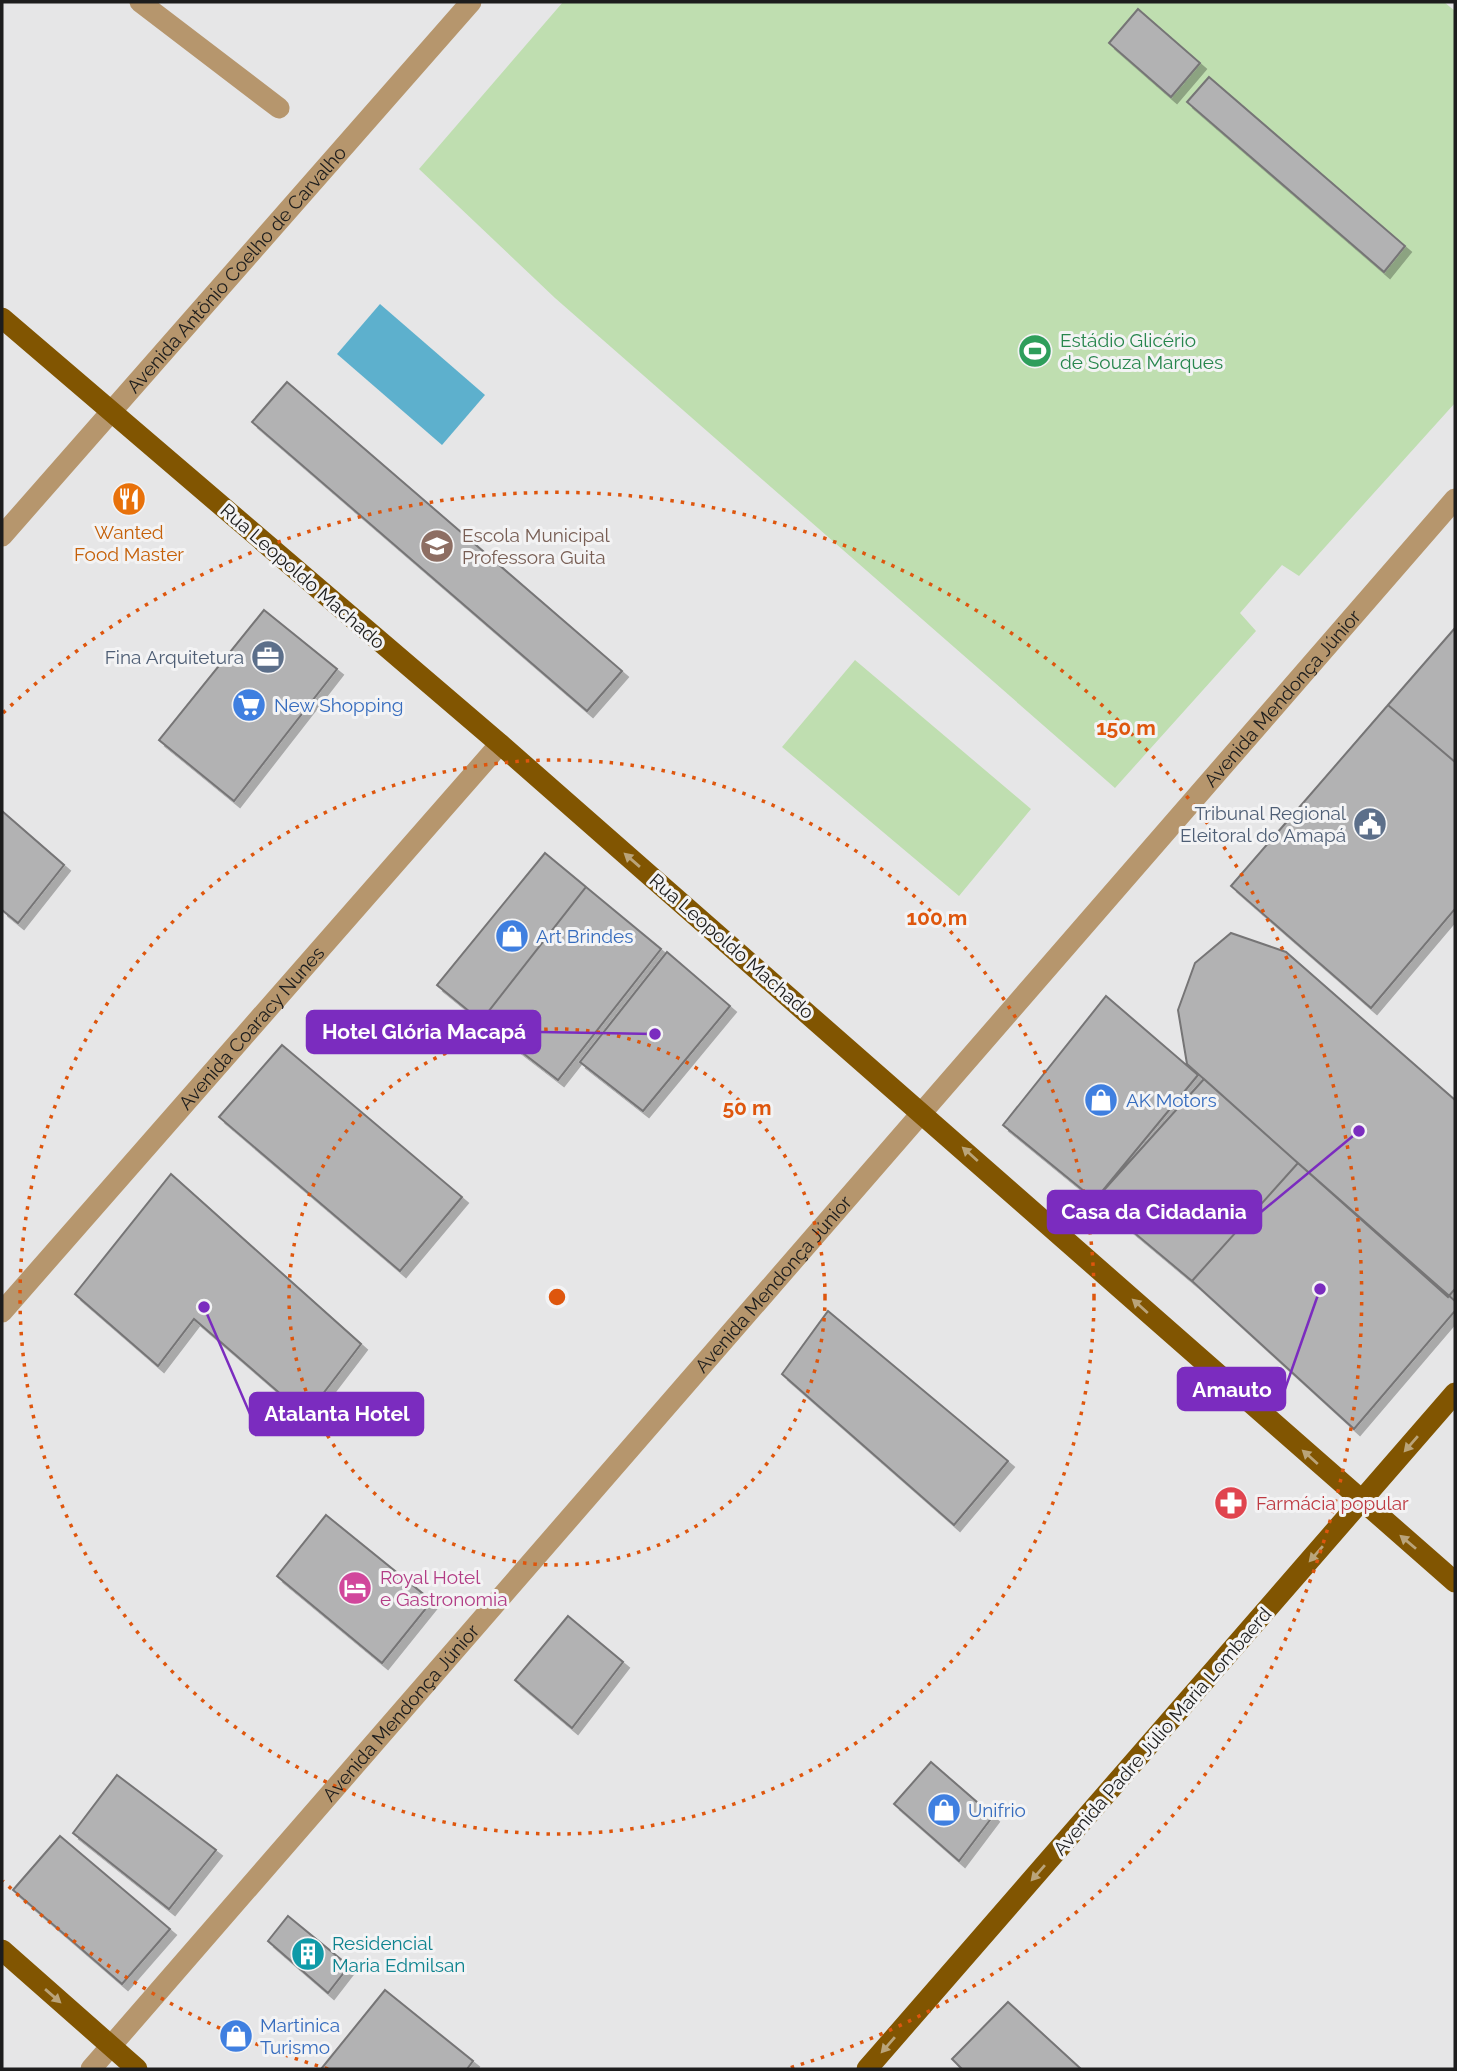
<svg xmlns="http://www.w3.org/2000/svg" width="1457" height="2071" font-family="Raleway,sans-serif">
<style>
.green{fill:#bfdeb0}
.water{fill:#5db0cd}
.building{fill:#b2b2b3;stroke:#767576;stroke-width:2;filter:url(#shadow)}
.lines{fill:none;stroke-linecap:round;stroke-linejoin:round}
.minor{stroke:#b6966d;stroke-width:21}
.major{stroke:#815501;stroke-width:21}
.oneway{fill:#baa47a}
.ring{fill:none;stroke:#de560d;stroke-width:3.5;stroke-dasharray:3.5 7}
.labels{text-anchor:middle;stroke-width:6;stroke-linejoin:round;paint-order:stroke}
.street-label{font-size:19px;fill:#1d1d1d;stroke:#f3f3f4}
.leisure-label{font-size:19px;fill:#27864d;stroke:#f3f3f4;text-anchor:start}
.food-label{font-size:19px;fill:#c56008;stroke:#f3f3f4}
.education-label{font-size:19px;fill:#785e54;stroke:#f3f3f4;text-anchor:start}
.service-label{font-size:19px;fill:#4e5e75;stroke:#f3f3f4;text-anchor:end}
.shop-label{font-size:19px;fill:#366cbe;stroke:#f3f3f4;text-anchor:start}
.health-label{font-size:19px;fill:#be3a42;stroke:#f3f3f4;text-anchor:start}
.hotel-label{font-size:19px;fill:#b23c85;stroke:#f3f3f4;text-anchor:start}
.culture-label{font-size:19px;fill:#0d838f;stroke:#f3f3f4;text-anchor:start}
.centre{fill:#de560d;stroke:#f3f3f4;stroke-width:3.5}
.ring-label{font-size:21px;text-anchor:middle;font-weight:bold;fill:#de560d;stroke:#f3f3f4;stroke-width:6;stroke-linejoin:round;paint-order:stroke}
.leader{fill:none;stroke:#7b2cbf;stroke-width:2.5}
.callout-dot{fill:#7b2cbf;stroke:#f3f3f4;stroke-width:2.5}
.callout{fill:#7b2cbf;stroke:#7b2cbf;stroke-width:2.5}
.callout-label{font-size:21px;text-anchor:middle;font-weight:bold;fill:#fff}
</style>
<defs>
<filter id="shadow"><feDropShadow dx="6" dy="6" stdDeviation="0" flood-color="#0004"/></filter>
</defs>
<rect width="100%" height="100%" fill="#e6e6e7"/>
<!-- green -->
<path class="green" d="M563 2H1444L1455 11V403L1299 576 1282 565 1240 613 1256 631 1115 788 555 298 419 169Z
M855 660 1031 809 959 896 782 747Z"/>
<!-- water -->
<path class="water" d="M380 304 485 395 442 445 337 354Z"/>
<!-- building -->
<path class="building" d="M1138 9 1200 63 1171 97 1109 43Z
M1209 77 1405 246 1384 272 1187 102Z
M287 382 622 671 587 711 252 422Z
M264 610 337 669 234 801 159 740Z
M1455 628V762L1388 705Z
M1388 705 1455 762V909L1371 1008 1231 886Z
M2 811 64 865 18 923 2 910Z
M545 853 586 887 481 1021 437 985Z
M586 887 661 949 558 1080 481 1021Z
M1231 933 1286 952 1455 1100V1289L1448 1297 1187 1064 1178 1010 1195 963Z
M667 952 730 1006 643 1111 580 1062Z
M1106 996 1198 1075 1095 1200 1003 1125Z
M282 1045 462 1197 400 1271 219 1117Z
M1204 1079 1298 1163 1192 1281 1095 1200Z
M1298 1163 1455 1301V1311L1354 1429 1192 1281Z
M171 1174 361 1344 306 1416 194 1319 158 1366 75 1294Z
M828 1311 1008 1461 954 1525 782 1374Z
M326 1515 432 1601 382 1663 277 1576Z
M568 1616 623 1662 572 1728 515 1680Z
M931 1762 993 1816 959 1861 894 1804Z
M117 1775 216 1850 169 1909 73 1833Z
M60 1836 170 1929 122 1984 13 1890Z
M288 1916 349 1966 328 1993 268 1941Z
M385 1990 473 2061 467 2069H321Z
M1008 2002 1081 2069H962L952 2059Z"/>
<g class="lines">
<!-- minor -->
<g class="minor">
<path d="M140 2 279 108"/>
<path id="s1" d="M2 536 471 2"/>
<path id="s2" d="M2 1312 500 744"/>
<path id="s3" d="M91 2069 1455 499"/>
</g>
<!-- major -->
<path class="major" d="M2 318 500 744 1455 1582
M2 1950 137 2069
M867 2069 1455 1393"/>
</g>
<!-- one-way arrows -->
<defs><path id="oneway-solid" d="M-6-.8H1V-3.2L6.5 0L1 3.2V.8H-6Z" transform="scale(1.75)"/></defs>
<g class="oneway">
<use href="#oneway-solid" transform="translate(632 860) rotate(-139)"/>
<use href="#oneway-solid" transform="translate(970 1154) rotate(-138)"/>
<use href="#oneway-solid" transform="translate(1140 1306) rotate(-138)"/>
<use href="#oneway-solid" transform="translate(1411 1444) rotate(131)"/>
<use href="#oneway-solid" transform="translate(1310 1457) rotate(-138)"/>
<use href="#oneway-solid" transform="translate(1408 1542) rotate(-140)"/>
<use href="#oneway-solid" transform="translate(1316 1554) rotate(131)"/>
<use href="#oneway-solid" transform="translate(1038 1873) rotate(131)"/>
<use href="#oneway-solid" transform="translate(53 1996) rotate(41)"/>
<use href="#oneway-solid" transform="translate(888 2045) rotate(131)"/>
</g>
<!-- distance rings -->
<g class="ring">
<circle cx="557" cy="1297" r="268"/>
<circle cx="557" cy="1297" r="537"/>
<path d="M328 2069A805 805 0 0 1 3 1881M3 713A805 805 0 1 1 786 2069"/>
</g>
<!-- icons -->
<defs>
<g id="stadium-disc" transform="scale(1.75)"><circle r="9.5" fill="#2e9e5b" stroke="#f3f3f4"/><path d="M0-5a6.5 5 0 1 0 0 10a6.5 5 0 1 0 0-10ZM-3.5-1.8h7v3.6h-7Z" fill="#fff"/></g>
<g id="restaurant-disc" transform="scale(1.75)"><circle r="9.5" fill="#e8710a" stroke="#f3f3f4"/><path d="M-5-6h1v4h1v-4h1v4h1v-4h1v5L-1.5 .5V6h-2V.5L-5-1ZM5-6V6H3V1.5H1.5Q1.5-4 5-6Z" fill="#fff"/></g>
<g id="school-disc" transform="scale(1.75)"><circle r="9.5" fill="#8d6e63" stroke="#f3f3f4"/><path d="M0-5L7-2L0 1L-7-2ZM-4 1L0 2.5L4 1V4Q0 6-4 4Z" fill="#fff"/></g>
<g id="office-disc" transform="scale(1.75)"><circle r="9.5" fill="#5c6f8a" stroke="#f3f3f4"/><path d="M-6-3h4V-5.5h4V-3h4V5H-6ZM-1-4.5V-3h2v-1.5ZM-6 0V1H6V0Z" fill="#fff"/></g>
<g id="supermarket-disc" transform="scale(1.75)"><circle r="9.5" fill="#3f7fe0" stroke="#f3f3f4"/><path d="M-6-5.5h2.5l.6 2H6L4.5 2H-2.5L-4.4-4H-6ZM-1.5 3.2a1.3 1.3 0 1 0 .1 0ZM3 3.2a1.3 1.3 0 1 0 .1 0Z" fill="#fff"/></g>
<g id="civic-disc" transform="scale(1.75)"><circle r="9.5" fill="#5c6f8a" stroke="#f3f3f4"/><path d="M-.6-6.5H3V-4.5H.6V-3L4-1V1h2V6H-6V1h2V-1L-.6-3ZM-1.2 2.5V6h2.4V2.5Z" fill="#fff"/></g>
<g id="shop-disc" transform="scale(1.75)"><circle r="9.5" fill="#3f7fe0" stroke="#f3f3f4"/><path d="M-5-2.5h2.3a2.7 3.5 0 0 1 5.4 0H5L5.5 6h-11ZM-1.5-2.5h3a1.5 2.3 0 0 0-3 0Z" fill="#fff"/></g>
<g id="pharmacy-disc" transform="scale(1.75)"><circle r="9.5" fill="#e0444e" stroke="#f3f3f4"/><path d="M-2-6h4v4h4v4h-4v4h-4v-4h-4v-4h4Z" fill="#fff"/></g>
<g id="hotel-disc" transform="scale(1.75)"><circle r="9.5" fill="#d1479c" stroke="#f3f3f4"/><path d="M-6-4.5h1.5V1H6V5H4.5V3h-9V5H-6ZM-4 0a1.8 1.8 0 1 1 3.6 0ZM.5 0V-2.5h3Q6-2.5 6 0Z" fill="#fff"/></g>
<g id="building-disc" transform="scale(1.75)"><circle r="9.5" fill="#0f9aa8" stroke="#f3f3f4"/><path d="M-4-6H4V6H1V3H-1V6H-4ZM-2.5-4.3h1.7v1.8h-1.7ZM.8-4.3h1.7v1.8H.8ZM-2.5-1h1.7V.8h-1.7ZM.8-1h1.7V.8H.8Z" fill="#fff"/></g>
</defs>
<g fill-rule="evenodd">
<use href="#stadium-disc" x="1035" y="351"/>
<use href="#restaurant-disc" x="129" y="499"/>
<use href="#school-disc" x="437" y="546"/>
<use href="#office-disc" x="268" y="657"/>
<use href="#supermarket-disc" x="249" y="705"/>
<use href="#civic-disc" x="1370" y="824"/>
<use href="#shop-disc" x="512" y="936"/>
<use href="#shop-disc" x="1101" y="1100"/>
<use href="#pharmacy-disc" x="1231" y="1503"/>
<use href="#hotel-disc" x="355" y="1588"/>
<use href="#shop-disc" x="944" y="1810"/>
<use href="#building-disc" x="308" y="1954"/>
<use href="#shop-disc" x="236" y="2036"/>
</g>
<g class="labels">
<!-- street labels -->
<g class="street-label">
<text dy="7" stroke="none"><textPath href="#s1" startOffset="355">Avenida Antônio Coelho de Carvalho</textPath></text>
<text transform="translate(303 576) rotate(41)" y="7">Rua Leopoldo Machado</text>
<text dy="7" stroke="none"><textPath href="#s3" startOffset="1816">Avenida Mendonça Júnior</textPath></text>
<text transform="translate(732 946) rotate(41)" y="7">Rua Leopoldo Machado</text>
<text dy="7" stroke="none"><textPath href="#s2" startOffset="378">Avenida Coaracy Nunes</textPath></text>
<text dy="7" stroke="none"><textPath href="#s3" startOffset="1040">Avenida Mendonça Júnior</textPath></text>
<text dy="7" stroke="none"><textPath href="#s3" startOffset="472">Avenida Mendonça Júnior</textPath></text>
<text transform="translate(1162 1731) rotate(-49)" y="7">Avenida Padre Júlio Maria Lombaerd</text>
</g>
<!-- leisure labels -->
<g class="leisure-label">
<text x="1060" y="347">Estádio Glicério<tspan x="1060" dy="22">de Souza Marques</tspan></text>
</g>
<!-- food labels -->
<g class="food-label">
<text x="129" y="539">Wanted<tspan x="129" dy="22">Food Master</tspan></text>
</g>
<!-- education labels -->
<g class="education-label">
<text x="462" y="542">Escola Municipal<tspan x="462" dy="22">Professora Guita</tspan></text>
</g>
<!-- service labels -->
<g class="service-label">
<text x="244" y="664">Fina Arquitetura</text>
<text x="1346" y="820">Tribunal Regional<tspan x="1346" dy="22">Eleitoral do Amapá</tspan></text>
</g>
<!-- shop labels -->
<g class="shop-label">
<text x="274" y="712">New Shopping</text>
<text x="536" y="943">Art Brindes</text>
<text x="1126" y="1107">AK Motors</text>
<text x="968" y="1817">Unifrio</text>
<text x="260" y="2032">Martinica<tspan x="260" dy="22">Turismo</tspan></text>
</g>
<!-- health labels -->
<g class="health-label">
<text x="1256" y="1510">Farmácia popular</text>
</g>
<!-- hotel labels -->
<g class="hotel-label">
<text x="380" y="1584">Royal Hotel<tspan x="380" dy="22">e Gastronomia</tspan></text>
</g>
<!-- culture labels -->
<g class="culture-label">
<text x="332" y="1950">Residencial<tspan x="332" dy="22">Maria Edmilsan</tspan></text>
</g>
</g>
<circle cx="557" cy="1297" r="10" class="centre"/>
<g class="ring-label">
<text x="1126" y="735">150 m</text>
<text x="937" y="925">100 m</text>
<text x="747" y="1115">50 m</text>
</g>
<!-- callouts -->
<path class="leader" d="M655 1034L540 1032M1359 1131L1261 1212M1320 1289L1285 1389M204 1307L250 1414"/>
<g class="callout-dot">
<circle cx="655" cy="1034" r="7"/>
<circle cx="1359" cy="1131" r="7"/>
<circle cx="1320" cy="1289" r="7"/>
<circle cx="204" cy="1307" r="7"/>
</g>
<g class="callout">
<rect x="307" y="1011" width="233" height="42" rx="7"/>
<rect x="1048" y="1191" width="213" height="42" rx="7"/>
<rect x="1178" y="1368" width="107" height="42" rx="7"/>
<rect x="250" y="1393" width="173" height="42" rx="7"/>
</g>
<g class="callout-label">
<text x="424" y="1039">Hotel Glória Macapá</text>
<text x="1154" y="1219">Casa da Cidadania</text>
<text x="1232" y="1397">Amauto</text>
<text x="337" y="1421">Atalanta Hotel</text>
</g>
<!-- border -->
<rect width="1457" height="2071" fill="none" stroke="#1d1d1d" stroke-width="7"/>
</svg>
